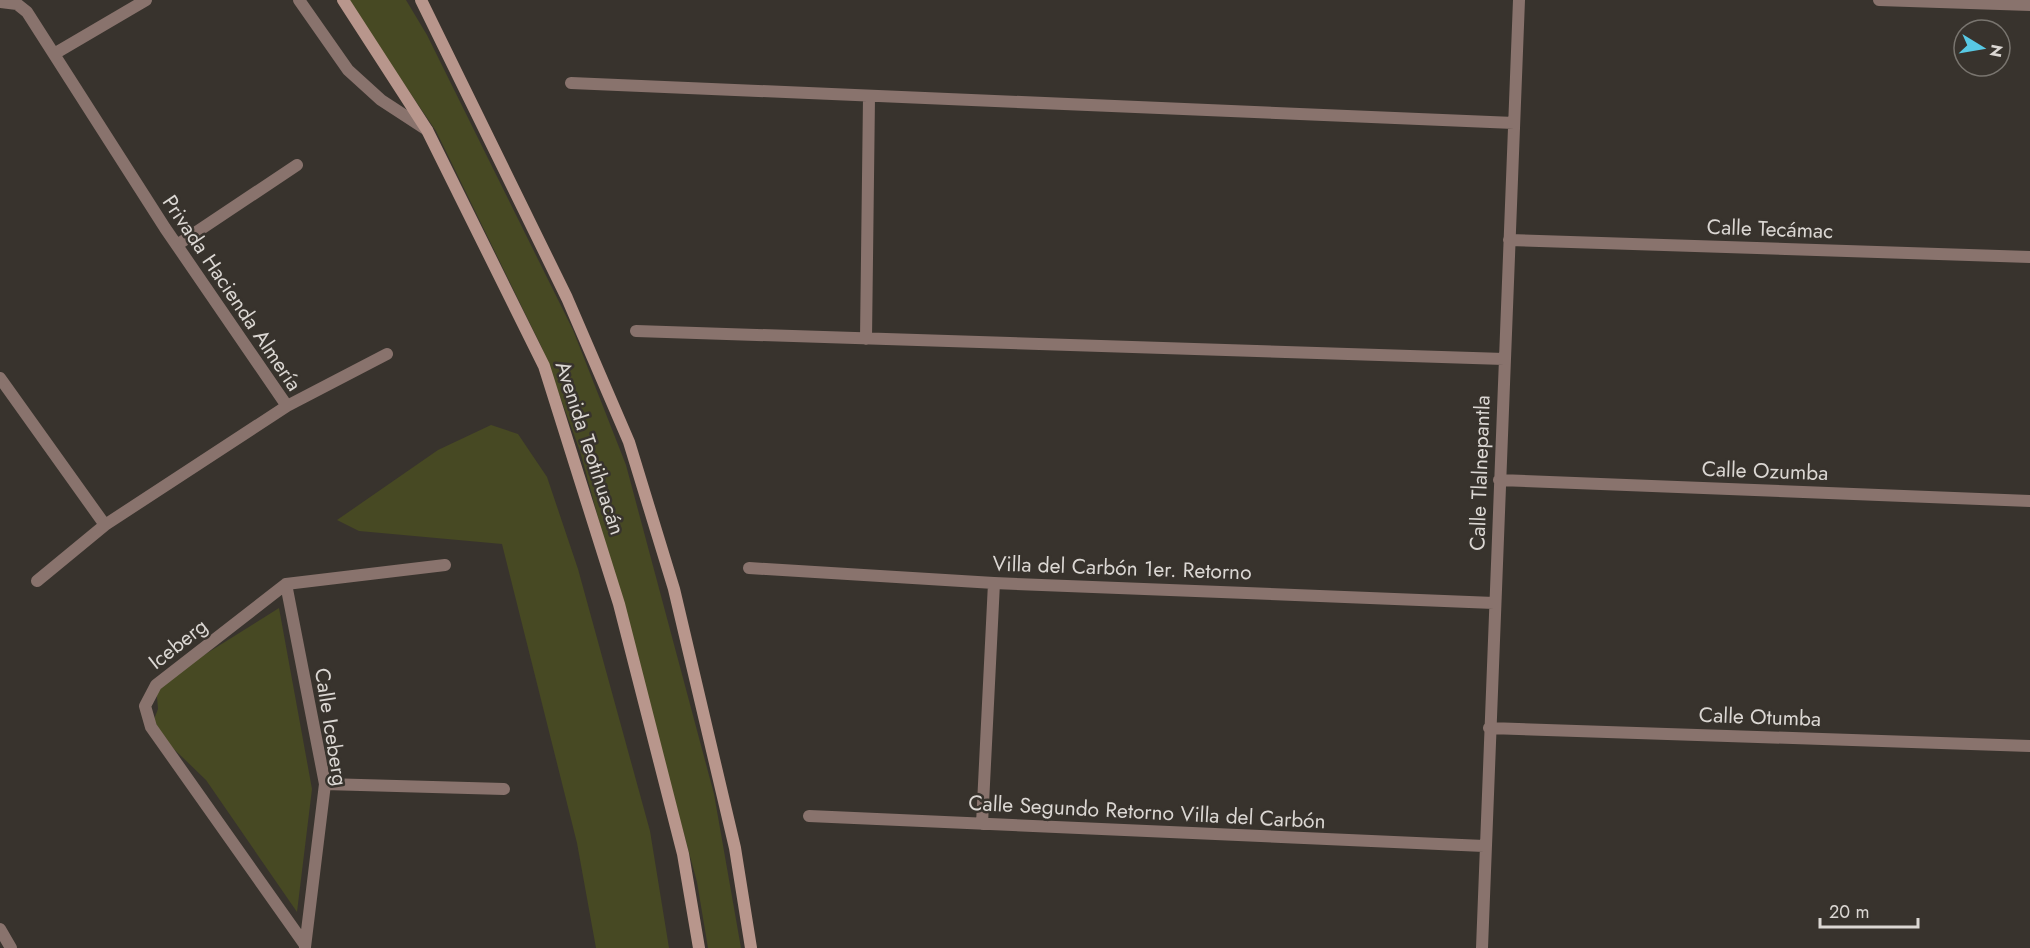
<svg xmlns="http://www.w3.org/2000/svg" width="2030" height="948" font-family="Jost,sans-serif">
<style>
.green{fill:#474923}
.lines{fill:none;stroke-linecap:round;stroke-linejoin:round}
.street{stroke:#89736d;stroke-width:12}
.secondary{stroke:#b8968c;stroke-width:12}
.labels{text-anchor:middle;stroke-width:5;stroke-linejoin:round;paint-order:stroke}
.street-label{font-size:21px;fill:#dbd7d3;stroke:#38332d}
</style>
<rect width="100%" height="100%" fill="#38332d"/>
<!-- green -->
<path class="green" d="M347 0H406L427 35 573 330 626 465 714 794 741 948H708L697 882 580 451 542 348 436 131Z
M491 425 518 434 547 477 578 569 650 831 669 948H596L577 843 502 544 359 531 337 520 438 450Z
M279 608 312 789 297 912 206 780 151 727 158 709 156 685Z"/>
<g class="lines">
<!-- street -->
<path class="street" d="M299 0 348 70 381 100 427 130
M1879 0 2030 5
M0 2 17 4 27 12 165 228 287 406
M54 54 146 0
M571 83 1514 123
M1509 240 2030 257
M177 245 297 165
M636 331 1504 359
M866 339 869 97
M0 378 105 525 287 406 387 354
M1499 480 2030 501
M749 568 994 583 1494 603
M37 581 105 525
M286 584 325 784 305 947
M1489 728 2030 746
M325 784 504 789
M809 816 1484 846
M982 824 994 583
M0 929 11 948
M305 945 151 727 145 706 156 685 286 584 445 565
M1482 948 1519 0"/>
<!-- secondary -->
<path class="secondary" d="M343 0 427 130 544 366 619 604 683 854 699 948
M421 0 567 298 629 442 674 589 735 848 751 948"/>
</g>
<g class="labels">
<!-- street labels -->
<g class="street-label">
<text transform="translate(1770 229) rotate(2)" y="7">Calle Tecámac</text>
<text transform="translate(232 293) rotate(56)" y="7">Privada Hacienda Almería</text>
<text transform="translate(590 448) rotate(72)" y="7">Avenida Teotihuacán</text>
<text transform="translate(1765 471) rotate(2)" y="7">Calle Ozumba</text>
<text transform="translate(1480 473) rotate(-88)" y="7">Calle Tlalnepantla</text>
<text transform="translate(1122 568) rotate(2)" y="7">Villa del Carbón 1er. Retorno</text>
<text transform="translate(178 644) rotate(-38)" y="7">Iceberg</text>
<text transform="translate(1760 717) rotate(2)" y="7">Calle Otumba</text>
<text transform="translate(331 727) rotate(81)" y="7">Calle Iceberg</text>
<text transform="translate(1147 812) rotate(3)" y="7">Calle Segundo Retorno Villa del Carbón</text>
</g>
</g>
<!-- north arrow -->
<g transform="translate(1982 48) rotate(101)"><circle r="28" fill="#38332d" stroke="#79756f" stroke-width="1.5"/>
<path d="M0-4.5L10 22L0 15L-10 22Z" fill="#58c9e4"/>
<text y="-9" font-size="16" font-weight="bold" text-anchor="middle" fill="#dbd7d3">N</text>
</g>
<!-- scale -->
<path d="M1820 918v9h98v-9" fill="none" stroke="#dbd7d3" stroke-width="3"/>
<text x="1829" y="918" font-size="18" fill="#dbd7d3" stroke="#38332d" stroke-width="4.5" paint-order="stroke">20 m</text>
</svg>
